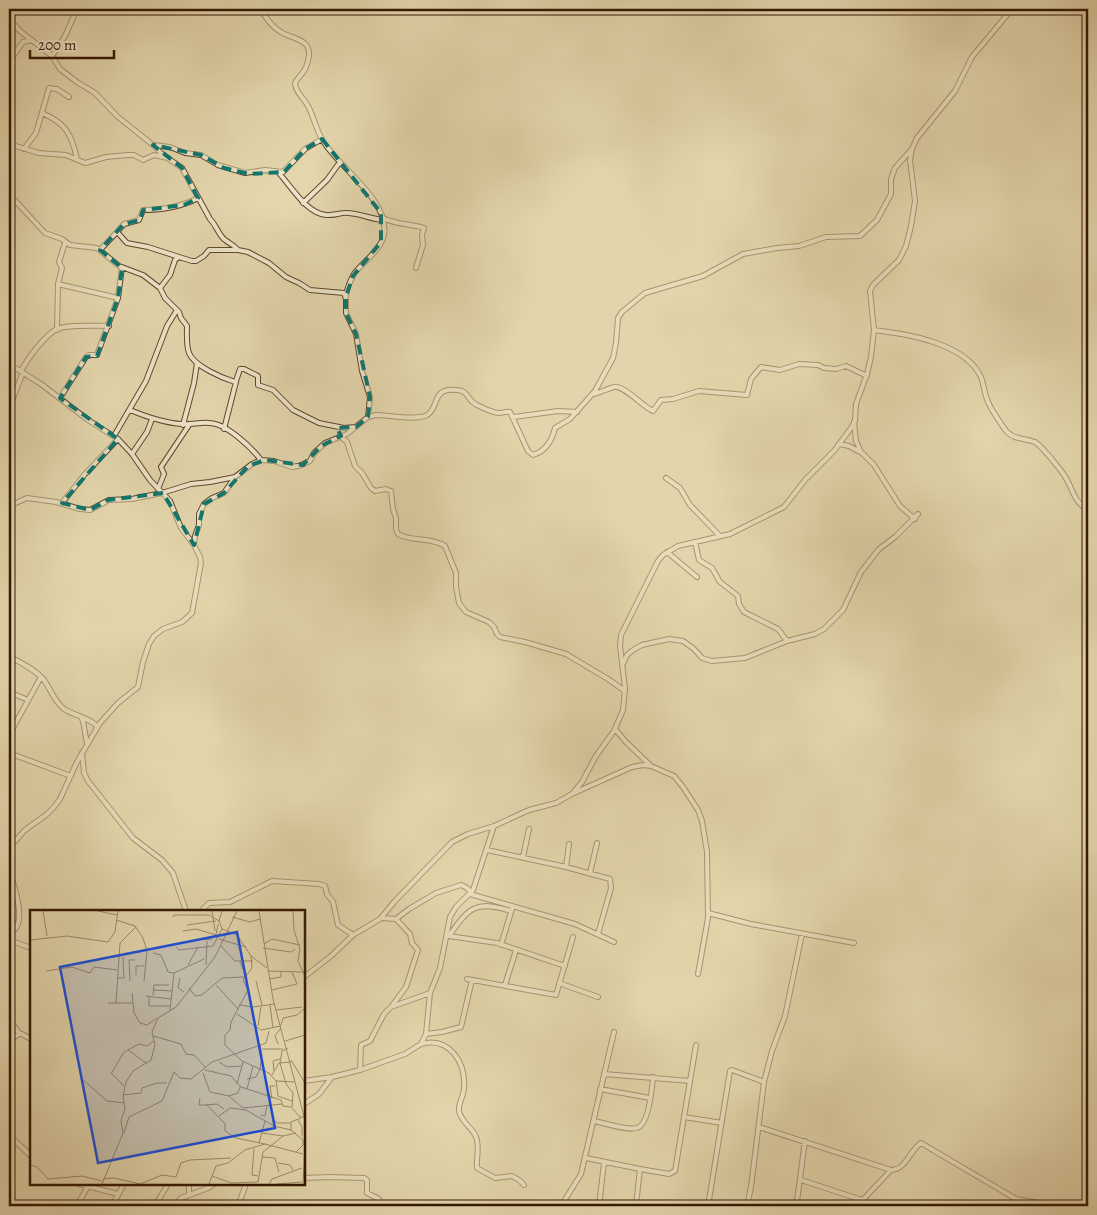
<svg xmlns="http://www.w3.org/2000/svg" width="1097" height="1215" font-family="Alegreya,serif">
<style>
.lines{fill:none;stroke-linecap:round;stroke-linejoin:round}
.minor-casing{stroke:#60472d;stroke-width:6}
.minor{stroke:#ede4c9;stroke-width:4}
.marked{fill:none;stroke:#0f766e;stroke-width:4;stroke-dasharray:10 6;stroke-linejoin:round}
.inset-road{fill:none;stroke:#9d8968;stroke-width:1}
.view{fill:#1d4ed8;fill-opacity:0.15;stroke:#1d4ed8;stroke-width:2.5}
.inset-edge{fill:none;stroke:#341803;stroke-width:2.5}
</style>
<rect width="100%" height="100%" fill="#e3d5ac"/>
<filter id="stains"><feTurbulence type="fractalNoise" baseFrequency=".004" numOctaves="4"/><feColorMatrix values="0 0 0 0 .2 0 0 0 0 .09 0 0 0 0 .02 0 0 0 .5 -.17"/></filter>
<radialGradient id="worn" r=".72"><stop offset=".6" stop-color="#630" stop-opacity="0"/><stop offset="1" stop-color="#630" stop-opacity=".3"/></radialGradient>
<g class="lines">
<!-- minor casing -->
<g class="minor-casing">
<path id="minor" d="M260 9C266 17 271 27 281 32 296 41 317 38 306 67 304 73 298 77 295 83 295 92 304 98 308 106 314 117 316 130 323 141 339 168 390 200 384 235 380 252 363 261 354 274 350 281 347 288 346 296
M9 19 20 31 52 56 60 69 77 82 95 93 118 117 153 145 170 147 185 153 201 155 218 165 245 173 265 170 283 172 305 149 322 139
M52 56 65 36 77 9
M9 62 23 42 32 40
M42 113C66 123 72 135 77 159
M9 144 39 153 66 155 85 163 106 157 128 155H134L143 160 154 155 168 158
M154 146 163 155 182 168 210 219C216 225 217 231 222 237 226 242 233 244 238 250
M24 149 36 133 49 88 57 89 69 97
M278 172C291 186 306 213 326 215 334 216 341 212 349 213 361 214 371 219 383 220
M9 194 45 233 62 239 70 245 97 248 119 266 143 275 160 288 165 298 179 312 181 318 187 326C187 334 186 344 189 353 194 366 222 378 235 382L236 381 240 369H244L258 376V385L273 390 293 410 319 423 344 428 356 427
M303 203 327 180 340 162
M382 217C390 224 414 224 424 228L422 235 423 245 416 268
M117 232 124 224 139 220 143 210C162 210 181 207 198 198
M100 250 117 232 127 243 148 247 179 257
M58 284 118 298
M160 288 170 275 175 260 179 257 192 261H196L204 256 209 250H238L248 252 269 263 286 277 299 283 310 290 344 293 346 299V313L356 334 362 371 370 397 368 417
M57 330 58 284 62 268 59 262 65 243
M874 330C908 334 965 343 981 377 984 385 984 392 987 399 988 405 1003 427 1007 432 1015 440 1025 438 1035 442 1041 446 1046 453 1051 458 1056 465 1063 472 1067 480 1074 493 1074 501 1088 510
M9 364 41 384 88 420 118 439 132 454 150 480 170 501 181 528 194 545 200 557 201 563 192 613 182 622 163 629 154 636 149 644 143 662 138 687 118 703 100 723 77 762 60 799 54 807 46 815 25 830 9 848
M21 371C28 358 43 338 55 330 65 324 96 326 109 326
M594 394C601 392 607 389 614 387 624 385 642 406 653 411L661 400 673 399 699 391 747 395 751 379 761 367 780 370 799 364 818 365 824 368 836 369 846 366 867 376
M60 398 86 357 89 355H97L118 298 122 267
M9 409 23 372
M130 410C147 417 164 423 182 424 191 425 200 422 209 423 226 423 251 447 261 460
M514 417 558 411 577 412
M854 422 856 441 861 452 874 465 900 506 915 519
M183 425 194 383 197 363
M224 429 236 382
M114 436 146 381 167 326 177 310
M340 436 347 442 355 466 362 473 371 488 375 491 386 489 391 491 393 509 396 518V529L398 534C412 542 432 537 445 546L456 573V587L459 603 466 612 489 622 494 627 497 634 500 637 525 642 566 654 608 679 625 691
M839 444 849 446 860 452
M132 454 147 432 152 419
M666 478 680 488 690 505 720 536
M158 489 164 474 161 467 189 425
M62 503 85 474 118 439
M9 506 27 498 56 502 80 509 90 510 109 500 132 499 162 493 191 484 210 482 235 477 252 464 261 460 274 461 292 467 299 466 310 461 314 453 325 443 347 434 368 417 376 415C388 415 417 421 427 415 438 409 433 392 448 390 472 388 464 399 477 405 483 408 493 413 499 413 503 413 506 411 510 412L528 451 533 455C546 451 552 441 555 428L570 419 595 391 613 358 616 343 618 318 622 312 645 293 703 276 743 254 777 248 799 246 826 237 860 236 877 220 891 194V179L895 168 912 149
M695 542 699 560 712 568 720 582 738 596 739 604 744 612 778 629 787 641
M194 544 195 536 199 525V514L204 504 212 498 224 493 235 477
M667 552 697 577
M9 656C21 663 35 669 44 680 51 690 54 701 64 709 73 715 93 719 97 727
M623 664 627 655 633 650 642 645 669 639 683 641 694 649 702 658 712 661 745 658 787 641 815 634 824 629 843 610 861 572 879 549 895 537 918 514
M9 692 28 700
M81 717 83 721 87 744
M615 729 626 742 651 766
M9 735 41 677
M9 753 71 776
M82 753 84 773 88 781 133 838 162 860 173 873 186 911
M574 793 632 767 643 765 651 766 674 776 683 787 698 810 702 821 707 852 708 918 698 974
M487 850 566 867 610 879 611 888 598 934
M523 857 529 829
M566 867 569 844
M9 873C15 885 22 911 18 924 16 929 12 933 9 937
M590 873 597 843
M470 894 575 924 614 942
M201 911 209 903 230 902 272 881 319 884 325 886 327 894 333 902 338 925 353 935
M511 911C476 900 469 907 449 936L497 943 565 966
M708 913 751 924 854 943
M382 918 396 919 410 934 412 943 418 950 406 987 391 1007
M396 919 409 909 436 893 461 885 467 888 471 892
M9 940 31 948
M501 945 512 909
M304 977 331 956 353 935 380 919 395 901 452 842 468 834 494 826 529 810 556 803 572 794 582 782 596 756 614 731 623 710 625 688 620 646 621 635 658 561 663 555 678 546 730 534 784 507 805 480 834 451 851 428 855 421 856 404 867 374 871 357 874 330 870 291 873 285 899 260 906 246 911 226 915 201 910 160 912 149 917 138 955 91 972 57 1012 9
M467 979 556 995 573 937
M559 983 598 997
M505 985 516 950
M9 1018 18 1032 31 1039
M426 1034 442 1032 461 1027 472 980
M9 1039H12L20 1033
M421 1044C449 1036 466 1062 464 1088 464 1096 458 1103 459 1111 461 1122 472 1127 476 1137 480 1147 476 1158 477 1168L495 1178 512 1176 519 1180 524 1185
M360 1070 361 1045 370 1041 384 1014 391 1007 430 993
M604 1074 690 1081
M304 1081 332 1077 360 1070 405 1054 421 1044 426 1034 430 993 440 968 450 917 456 907 473 890 494 826
M600 1089 650 1098
M304 1104 319 1094 332 1077
M684 1117 722 1123
M594 1121C605 1123 627 1131 637 1128 649 1125 652 1089 653 1077
M759 1127 891 1170C906 1170 910 1150 921 1143L1016 1199 1039 1203 1088 1204
M9 1135 31 1156
M586 1158 640 1169 636 1205
M640 1169 669 1174 675 1171 696 1045
M304 1178 329 1177 364 1178 367 1180V1193L379 1199
M801 1180 862 1200
M79 1184 118 1194
M189 1184V1195
M709 1200 730 1071 732 1070 764 1082
M797 1201 805 1141
M9 1204 12 1206
M77 1206 89 1184
M112 1206 124 1184
M155 1206 168 1184
M175 1206 181 1198 208 1188 214 1184
M238 1206 246 1184
M561 1206 581 1174 614 1032
M599 1206 604 1163
M747 1206 751 1187 764 1082 772 1051 785 1016 802 934
M857 1206 891 1170"/>
</g>
<!-- minor -->
<use href="#minor" class="minor"/>
</g>
<!-- marked area -->
<path d="M0 0H1097V1215H0ZM322 139 381 213V242L353 276 346 296V313L356 334 370 397 368 417 356 427 337 428 341 436 321 446 303 465 265 460 248 466 224 493 204 504 194 545 163 493 108 500 90 510 62 503 118 439 60 398 86 357 97 356 118 298 122 268 100 250 124 224 140 220 143 210 184 205 198 198 182 168 153 145 201 155 224 168 249 174 284 172 305 149Z" fill="#e3d5ac" fill-opacity=".55" fill-rule="evenodd"/>
<path class="marked" d="M322 139 381 213V242L353 276 346 296V313L356 334 370 397 368 417 356 427 337 428 341 436 321 446 303 465 265 460 248 466 224 493 204 504 194 545 163 493 108 500 90 510 62 503 118 439 60 398 86 357 97 356 118 298 122 268 100 250 124 224 140 220 143 210 184 205 198 198 182 168 153 145 201 155 224 168 249 174 284 172 305 149Z"/>
<!-- overview -->
<g transform="translate(30 910)">
<rect width="275" height="275" fill="#e3d5ac"/>
<path class="inset-road" d="M13 1 17 26M68 1 87 5M182 1 185 21M192 1 189 11 192 19 207 25 221 46 237 58M229 1 243 89 275 210M263 1 264 20 270 39 268 51 275 66M143 7 144 5H179L189 11M202 7 220 12 230 9M86 10 105 16 113 28 117 41 114 71M157 15 186 11M153 21 166 19 186 25 188 14M189 29 216 37M0 30 37 26 78 32 85 22 88 1M164 30 182 29M234 34 242 29 270 35M191 36 205 51H223M146 37 149 40 183 36 192 19M233 38 261 42 265 39M123 43 131 45 138 62 144 63M221 46 222 58 213 70 218 80 201 112 200 120 195 125V135L212 151 239 163 246 171 265 172M210 52 216 66M158 55 168 37M176 55 177 31M16 61 42 57 60 63 64 57 87 60M238 61 273 62M106 65V56H114M88 68H94L93 47M150 68 148 78 154 82M239 69 251 67V62M100 71 99 50H105M226 71 232 95M186 75 208 99M159 78 165 86 172 85 192 68 214 67M124 80 143 81M242 80 267 74 262 62M102 83 104 103 110 113 117 115 127 108M123 85 124 75H139M116 86 141 89M119 86V96H140M78 93H102M86 93 90 33 106 17M209 95 223 97 245 94M240 95 243 118M140 100 144 63 174 49M246 100 272 97M207 104 231 120 251 116M251 115 253 108 267 105 275 98M228 116 231 97M123 126 151 134 156 144 164 145 176 158M255 131 275 125M248 134 245 126 251 118M230 135 232 145 230 159M258 138 252 141 250 153 256 174 263 183 262 197M232 139H253M98 140 116 153M261 150 275 173M189 152 197 157 211 156M175 160 201 166 211 177 251 190 253 196 261 197 270 207H274M244 161 243 151 250 149M81 163 94 176M173 163 180 182 199 186 208 183 210 177M81 164 94 142 109 134 117 136 124 131M242 165 249 153 261 152M52 169 77 191 94 193M217 169 226 167 230 159M246 170 248 186 262 191M207 174 213 152M217 179 223 156M93 185 111 183 112 178 127 173H137M199 186 213 198M170 188 169 195H177L195 214V221L206 228 235 234M242 189 240 176H245M176 195 187 194 194 199M213 198 252 194M231 205 235 206 237 195M189 206 200 198 216 200 244 216 261 220 273 230V235L266 242M242 208 247 213H260M268 210 272 217V226M261 220V212L271 208M94 223 99 207 132 191 144 162 150 168 161 169 182 152 236 133 239 121M232 223 253 226M229 233 235 211M224 239 222 265 228 266M232 247 245 248 249 262M248 253 260 255 263 260M0 255 7 257 18 269 52 266 72 271M182 266 201 273 228 272 233 242 253 226 266 223M73 269 84 268 110 274 132 265 146 267 151 253 160 250 201 248M72 274 93 223 91 210 95 199 93 186 96 172 103 161 121 150 125 135 122 122 128 108 146 97 185 47 207 1M179 274 186 256 198 253 215 240 235 234 273 244M239 274 242 269 272 258M247 274 272 272M273 274 275 235"/>
<path class="view" d="M207 22 245 218 68 253 30 57Z"/>
<rect width="275" height="275" class="inset-edge"/>
</g>
<!-- margin -->
<rect width="1097" height="1215" fill="none" stroke="#e3d5ac" stroke-width="30"/>
<rect x="10" y="10" width="1077" height="1195" fill="none" stroke="#341803" stroke-width="2.5"/>
<rect x="15" y="15" width="1067" height="1185" fill="none" stroke="#341803"/>
<!-- scale -->
<path d="M30 50v8h84v-8" fill="none" stroke="#341803" stroke-width="2.5"/>
<text x="38" y="50" font-size="15" fill="#341803" stroke="#ede4c9" stroke-width="4" paint-order="stroke">200 m</text>
<rect width="100%" height="100%" filter="url(#stains)"/>
<rect width="100%" height="100%" fill="url(#worn)"/>
</svg>
